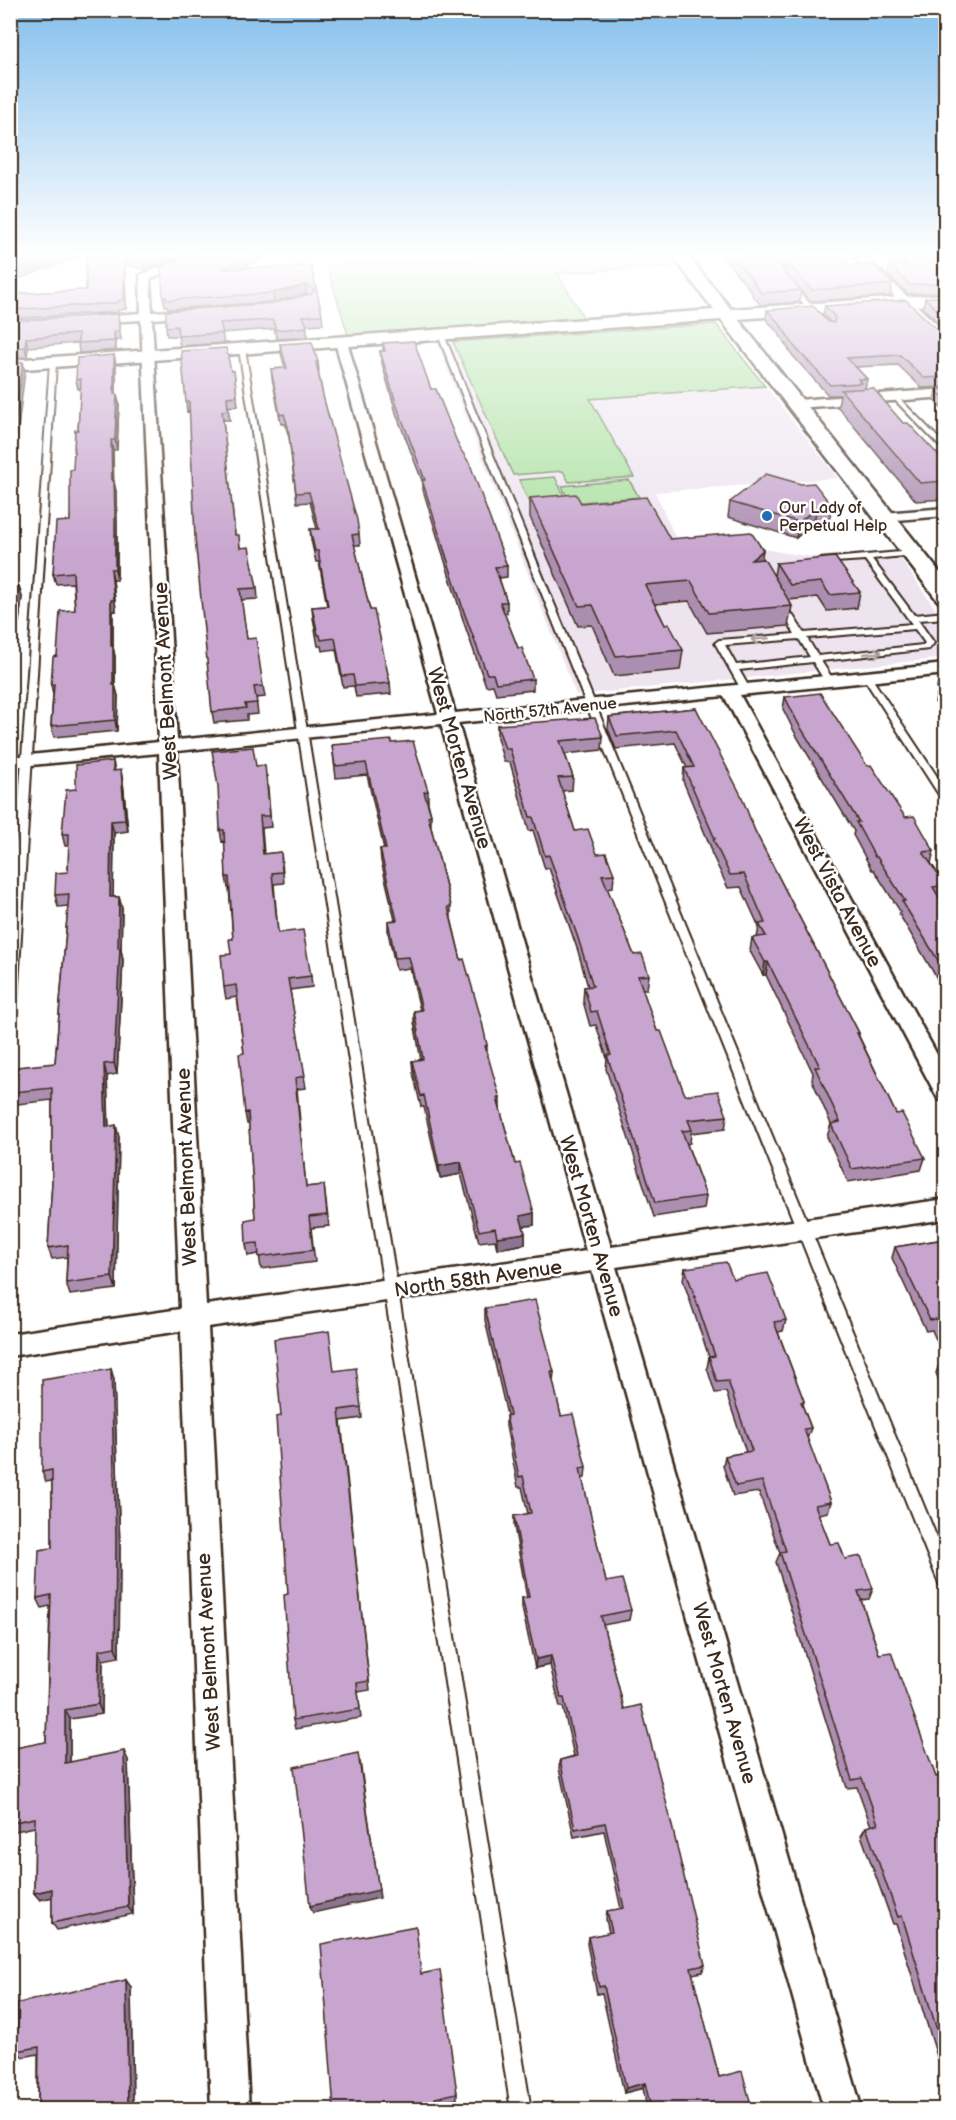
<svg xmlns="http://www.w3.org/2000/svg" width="956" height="2120" font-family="'Balsamiq Sans',sans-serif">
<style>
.built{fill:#eee4f0}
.green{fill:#ace0a2;stroke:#748560;stroke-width:1.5}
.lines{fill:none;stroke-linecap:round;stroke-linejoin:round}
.lane-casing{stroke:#3b2a1e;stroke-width:4}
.street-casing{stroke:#3b2a1e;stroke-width:5}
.secondary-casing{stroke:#3b2a1e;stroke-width:5}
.lane{fill:#fff;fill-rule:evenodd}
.street{fill:#fff;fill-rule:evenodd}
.secondary{fill:#fff;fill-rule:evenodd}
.wall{fill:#ac8eb1;stroke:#3b2a1e;stroke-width:1.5;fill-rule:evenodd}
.shaded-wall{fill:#8c7490;stroke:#3b2a1e;stroke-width:1.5}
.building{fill:#c8a5ce;stroke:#3b2a1e;stroke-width:1.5}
.oneway{stroke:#a79f9a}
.poi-dot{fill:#1f6fb2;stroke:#fff;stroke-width:2}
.labels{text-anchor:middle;stroke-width:5;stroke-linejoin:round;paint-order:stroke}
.far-poi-label{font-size:16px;fill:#3b2a1e;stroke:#fff;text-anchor:start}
.far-street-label{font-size:16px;fill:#3b2a1e;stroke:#fff}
.street-label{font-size:20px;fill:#3b2a1e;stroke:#fff}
</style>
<rect width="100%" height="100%" fill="#fff"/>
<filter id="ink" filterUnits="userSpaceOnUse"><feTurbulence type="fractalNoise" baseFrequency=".0167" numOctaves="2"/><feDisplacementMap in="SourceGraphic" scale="12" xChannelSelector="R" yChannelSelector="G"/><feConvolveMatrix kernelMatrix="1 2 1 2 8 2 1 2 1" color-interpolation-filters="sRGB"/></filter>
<g filter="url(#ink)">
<!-- built -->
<path class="built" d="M716 324 838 478 655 492 683 554 756 548 812 557 895 550 945 623V658L576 695 437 343Z"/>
<!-- green -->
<path class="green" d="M440 257H669L673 266 557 273 584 318 348 335 327 266 440 259Z
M716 324 765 386 590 399 634 477 569 482 563 471 513 475 453 342Z
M555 477 568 504 531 507 519 480Z
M629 480 639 497 570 503 562 486Z"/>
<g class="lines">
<!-- lane casing -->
<g class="lane-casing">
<path id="lane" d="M759 257H765L787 272 786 278 819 314V316H815L781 279 782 273Z
M441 333 444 335 946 1560V1589L940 1586 938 1581 438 335Z
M242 347 245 349 531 2110H511L239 349Z
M53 361 56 363 16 1018 10 1022V927L50 363Z
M893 396H897L946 446V453L893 398Z
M912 551H915V555L872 559 914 615 946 612V618L918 620 934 643 929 649 821 661 834 681 829 684 826 683 813 662 739 670 750 689 748 691H742L715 643 719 640 795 634 778 605 779 603H785L804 633 912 624 865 560 820 563 816 561 820 559ZM915 629 925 643 923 645 818 656 807 638ZM799 639 810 657 736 665 725 645Z
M867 674 871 677 946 790V801L941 798 863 677Z"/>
</g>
<!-- street casing -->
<g class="street-casing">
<path id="street" d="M185 257H198L150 279 152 312 195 310 201 313 195 316 152 319 177 740 438 714 335 342 341 338 347 342 455 713 946 664V674L740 695 946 1071V1101L938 1099 935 1093 724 696 458 723 611 1247 946 1199V1219L616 1267 862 2110H824L592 1271 208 1327 249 2110H211L181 1331 10 1356V1334L180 1309 159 753 10 767V757L159 742 141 320 90 323 84 320 90 317 141 313 140 275ZM441 724 586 1251 206 1305 177 751Z
M854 257H865L946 333V343H942Z
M946 389V397L797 408 791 404 797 400Z
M946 508V516L884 521 877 517 884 513Z"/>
</g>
<!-- secondary casing -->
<g class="secondary-casing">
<path id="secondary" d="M673 257H689L731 309 946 294V304L738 319 946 580V603L938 601 721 320 10 370V360L714 310Z"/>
</g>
<!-- lane -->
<use href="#lane" class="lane"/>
<!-- street -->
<use href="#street" class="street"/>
<!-- secondary -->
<use href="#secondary" class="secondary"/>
</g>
<!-- wall -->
<path class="wall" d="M86 257H180L145 270 125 265 126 309 118 310V312L10 319V294L86 290Z
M264 257 241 269 311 266 322 315 323 324 306 325 308 337 277 339 274 329 222 333 224 343 180 346 178 336H167L166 327 308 295 306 294 274 302 168 309 167 306H165L163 297Z
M723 257H843L850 265 892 284 890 296 810 301 801 291 799 302 761 305 752 295V292ZM781 265 788 270V277L781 269Z
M885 257H945V292L908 294 888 275 890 266H894Z
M945 296V329L923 308 925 298Z
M825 306 943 335 945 334V387L922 388 898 365 856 367 867 379 865 389 945 462V499L916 501 838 407 840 395H828L793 356 779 334 766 319 767 310 830 322 823 315Z
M10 321 119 324 121 340H116V350L79 353 78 343 28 347 27 357 10 358Z
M383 343 431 389 459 447 507 566V577L499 578 507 602V613H504L518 648 533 679V690L496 694 493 685 486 686 464 623 423 490V483L397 416 381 360 380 351H383Z
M280 344 318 362 319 371H318L323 396 359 534 360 545H354L370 610 390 683 391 694 356 697 354 686 343 687 336 649 322 651 321 646H318L313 618 312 607 327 606 319 562H316L311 540 310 529H317L310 502 297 503 289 437 285 424H281L272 378 271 369 285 368 281 353Z
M114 355 116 365V394L119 403 117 450H113V481L116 491 117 524V580H113L116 611H113V647L115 657V685L118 696 117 731 54 737 51 726 53 694 51 685 57 656 75 610 73 583 56 584 53 574 70 521 78 430 81 389H78L76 380Z
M231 371H234L238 406 228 407 230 420H223L235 535 257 588 258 599 241 600 247 639 263 686 265 697 256 698 258 714 247 715V720L214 723 212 712 190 411 187 412 186 402Z
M945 389V412L934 400 936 390Z
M530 498 581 503 670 539 762 559 774 576 776 563 860 592 857 608 827 611 818 597 789 600 792 606 788 626 707 633 689 601 655 604 665 625 683 650 680 670 614 676 592 625 578 626 530 517Z
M730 502 832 506 829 521 814 522 796 538 728 517Z
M19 586 22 597 19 622 13 623 10 683V587Z
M945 676V724L942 718 943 713 935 702 938 691H939L937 688 940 677Z
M785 697 867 766 905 817 934 851 931 863 945 885 942 898 940 899 945 907V992L899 914 900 911 874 870H872L853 835 854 831 796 735 783 709Z
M696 708 755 831 859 1033V1036L896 1114 925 1158 921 1170 848 1182 827 1137 831 1124 812 1080 813 1073 766 975H763L750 951 752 938H757L759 927 741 887 728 888 711 852V848L683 781 684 768H687L675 743 616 749 608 729 609 717Z
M497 725 603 737 602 750 565 754 573 777 572 790 562 791 575 831 614 874 613 887 607 888 634 955 649 975 647 989H642L657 1031 685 1095 727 1116 725 1129 691 1133 690 1143 687 1144 706 1196 704 1209 654 1217 606 1069 607 1058 596 1025 590 1026 583 1001 584 987H588L578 951 549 868 545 869 533 830 529 831 510 762H504L497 738Z
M392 743 428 791V803L431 815V827L451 906V918L461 960 487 1045V1052L500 1109 515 1164 534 1213V1225L523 1226 525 1233V1244L497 1249 495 1240 479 1242 461 1174 440 1178 424 1107H421L413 1073 412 1061 421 1060 414 1022V1011L420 1010 410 968 396 970 388 932V921L395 920 381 861 380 849H384L367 775 336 778 332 745Z
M113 761 115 771 123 782 128 831 114 833 113 897H119L122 908 121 950 123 960 117 1074 107 1076 109 1126 119 1137 116 1289 70 1295 66 1283 67 1257 52 1259 48 1248 52 1182V1100L18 1104 14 1092 55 1063 68 906 58 907 55 895 68 872 69 846H65L62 834 76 789Z
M256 766 267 776 271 827 262 828 264 854 281 852 284 883 274 884 278 933 311 976 312 987 290 990 306 1088 297 1089 306 1187 324 1185 329 1226 311 1228 315 1262 261 1269 259 1254 248 1256 246 1244 255 1218 249 1124H247L245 1113 244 1053 237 997 226 999 224 987 231 954 233 939 229 888H228L226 877 225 841 222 842 220 830Z
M945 1239V1395L936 1373 940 1362 945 1361 932 1330 926 1331 892 1258 895 1247Z
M685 1268 733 1279 786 1320 783 1331 778 1332 804 1401 803 1407 811 1428 807 1439 831 1502 828 1512 818 1514 830 1544 873 1589 869 1599 861 1600 879 1654 936 1777 945 1786V2082L896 1924H893L861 1835 866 1827 871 1826 857 1787 847 1788 776 1562 780 1553 759 1492 733 1496 723 1466 725 1456 746 1452 726 1392 715 1393 707 1368 709 1357 683 1280Z
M485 1308 554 1372 553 1383 561 1416 586 1467 585 1478H582L606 1582 631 1610 629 1620 603 1625 624 1709 705 1965 702 1972 692 1974 719 2077 752 2109H647L643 2088 624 2093 602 1993 597 1994 587 1944 588 1937 609 1933 606 1919 607 1911 621 1909 604 1831 574 1837 559 1768 560 1760 574 1756 563 1707H560L550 1665 535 1668 522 1608V1598H527L514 1526V1516L528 1514 522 1487H518L506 1426V1416L507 1415 485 1320Z
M111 1369 114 1380 120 1548 119 1657 103 1660 102 1714 70 1719V1762L128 1760 133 1914 57 1930 52 1923V1897L40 1900 34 1893 35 1827 10 1832V1749L46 1742 50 1606 42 1608 37 1598 52 1548V1481L46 1482 42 1472Z
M335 1371 361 1407 362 1418 341 1421 370 1690 358 1692 361 1718 295 1729 293 1720 281 1416Z
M421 1974 457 2093V2099L436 2103Z
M131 1987 133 2109H38V2054L23 2057 17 2051Z"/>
<!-- shaded-wall -->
<path class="shaded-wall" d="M53 257H78L10 282V272Z
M124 257 125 265 126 309 124 300Z
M157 257H180L145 270 144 262Z
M246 257H264L223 278 222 269Z
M306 285V294L274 302 273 293Z
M118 314 121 340H116V350L114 341V331Z
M26 338 28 347 27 357 25 347Z
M114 355 116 365V403L114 394Z
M23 362 25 371 10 494V459Z
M117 394 119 403 117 450 115 440Z
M111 440 113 450 114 491 112 481Z
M114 481 116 491 117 524V580L115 569Z
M817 507 814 522 796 538 799 522Z
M763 550 760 570 751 560Z
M111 569 113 580 116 611H113V647L115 657V689V685L118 696 117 731 115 720 111 646Z
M19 586 22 597 19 622 16 611Z
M10 612 13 623 10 683Z
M121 770 123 782 128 831 125 820Z
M111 821 114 833 113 909 110 897Z
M119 897 122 908 121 950 123 960 117 1074 114 1063Z
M765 962H768L766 975H763Z
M104 1064 107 1076 109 1138 106 1127Z
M497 1098H500V1109Z
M116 1125 119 1137 116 1289 112 1277Z
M461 1162V1174L440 1178 439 1166Z
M534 1213V1225L520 1227V1216Z
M525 1233V1244L497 1249V1237Z
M111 1369 114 1380 120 1548 119 1657 115 1647Z
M99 1650 103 1660 102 1714 98 1704Z
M551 1656 550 1665 535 1668 536 1659Z
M65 1710 70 1719V1771L65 1763Z
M124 1751 128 1760 133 1914 128 1907Z
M360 1761 380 1898 313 1913 310 1906Z
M52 1889 57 1896 40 1900 34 1893Z
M126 1980 131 1987 133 2109H128Z
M645 2083 643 2088 624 2093 626 2088Z"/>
<!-- building -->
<path class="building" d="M10 257H53L10 272Z
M86 257H157L144 262 124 257V300L117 301V303L10 310V294L86 290Z
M184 257H246L222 269 311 266 322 315 303 316 307 327 276 330 273 320 220 323 223 333 178 336 177 326 166 327V311L273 303 311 294 315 290 306 285 273 293 166 300V297H163L161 267Z
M733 257H772L781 263V269L801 290 762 293 753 283H755Z
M786 257H843L850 265H873L892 284 812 290 790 266V259Z
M896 257H945V283L910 285 890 266 905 265Z
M945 296V318L925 298Z
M906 300 943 335 945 334V377L924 378 900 355 847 358 867 379H858L861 383 830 385 794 346 780 324 767 310 813 306 828 322 834 323 835 317 825 306Z
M118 314 119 331H114V341L78 343V334L26 338 25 347 10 348V321Z
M414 341 431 389H436L459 447 470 464 507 566 495 567 507 602H500L518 648H522L533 679 496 683 493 674H487L464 612 422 480H425L397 406 380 351H385L383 343Z
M312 342 318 362H316L323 396 357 520 359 534 352 535 370 610H374L390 683 355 686 353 675 342 676 335 638 321 640 320 635H318L312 607 328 606 318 551H315L310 529H319L309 492 296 493 288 427 284 414 280 415 271 369 287 368 280 344Z
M226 348 231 371H234L237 396 227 397 228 410 222 411 235 535H239L240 548 249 547 257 588 240 589 247 639 256 638 263 686 254 687 257 703 245 704 246 708 212 712 195 538 189 402H186L181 351Z
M114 355V394H117L115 440H111L112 481H114L115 514V569H111L114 600H111V646H113V685H115V720L51 726 54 684 51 685 53 657 57 656 60 611 75 610 73 572 53 574 56 522 70 521V470L73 469 75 430H78L81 379 76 380 77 358Z
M10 362H23L10 459Z
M873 388 903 423H908L945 462V481L920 483 841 390Z
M945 389V399L936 390Z
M766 474 801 484 814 483 832 506 817 507 799 522 730 502Z
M576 494 581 503 646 497 670 539 751 532 763 550 751 560 764 559 792 606 709 613 691 581 645 585 665 625 669 624 683 650 616 656 593 605 579 606 530 498Z
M835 557 860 592 830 595 821 582 790 585 776 563Z
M19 586 16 611 10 612V587Z
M945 676V685L940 677Z
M945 690V702L938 691Z
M820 693 867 766 871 765 905 817 914 816 934 851 923 852 945 885 933 887 945 907V972L902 901H905L877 857H875L856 822H859L798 723 785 697Z
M696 708 741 795 755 831 859 1033H857L896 1114 902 1113 925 1158 852 1169 831 1124 840 1122 815 1067H820L768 962H765L752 938 766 936 759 924 765 923 744 874 730 875 713 839H715L684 768 694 767 676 730 617 736 609 717Z
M595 718 603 737 560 741 573 777 558 778 575 831 588 829 597 854 606 853 614 874 602 875 634 955 642 954 649 975 638 976 657 1031H661L685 1095 718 1091 727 1116 688 1120 692 1130 682 1131 706 1196 655 1203 607 1055H611L597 1011 591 1012 584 987 593 986 578 938 549 855 545 856 533 817H530L510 749H505L497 725Z
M392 740V743L413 741 428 791 424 792 431 815 428 816 451 906 448 907 461 960 464 959 482 1022 487 1045 485 1046 500 1098H497L515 1164 520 1163 534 1213 520 1216 525 1233 497 1237 495 1228 479 1231 461 1162 439 1166 424 1095 421 1096 412 1061 423 1059 414 1011 422 1010 409 957 395 958 388 921 397 920 380 849H386L366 763 335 766 332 745Z
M253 747 256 766 265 765 270 816H260L263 854 281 852 282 872 272 873 278 933 303 930 311 976 288 979 305 1076 295 1078 306 1187 324 1185 327 1215 309 1217 313 1250 259 1257 258 1243 246 1244 245 1220 255 1218 248 1112 245 1113 239 1054 244 1053 236 985 224 987 221 955 231 954 229 939H233L229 877H226L224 830H220L218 786 212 751Z
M113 761V771L121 770 125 820 111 821 110 897H119L118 948H120L114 1063 104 1064 106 1127 116 1125 112 1277 66 1283 68 1245 48 1248 52 1182V1088L14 1092 17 1067 55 1063 69 894 55 895 56 873 68 872 69 834H62L66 790 76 789V765Z
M945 1239V1340L936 1319 930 1320 895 1247Z
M726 1262 733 1279 768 1273 786 1320 774 1322 804 1401 801 1402 811 1428 804 1429 831 1502 815 1505 830 1544 839 1543 845 1559 861 1556 873 1589 858 1591 879 1654 891 1652 936 1777 941 1775 945 1786V2056L902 1916 898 1917 866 1827 878 1824 862 1778 852 1780 780 1552 786 1551 762 1481 736 1486 725 1456 752 1451 728 1381 717 1382 709 1357 715 1356 685 1268Z
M535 1300 554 1372H551L561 1416 573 1414 586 1467 580 1468 606 1582 622 1579 631 1610 601 1616 624 1709 641 1705 668 1809 705 1965 691 1968 719 2077 742 2071 752 2109H651L645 2083 626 2088 604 1986 599 1987 588 1937 612 1932 607 1911 624 1908 605 1823 575 1829 560 1760 577 1756 564 1698H561L551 1656 536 1659 522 1598 529 1597 514 1516 531 1513 523 1476 519 1477 506 1416 510 1415 485 1308Z
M329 1331 334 1371 356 1368 361 1407 339 1410 369 1681 357 1683 360 1709 293 1720 284 1595 288 1594 276 1417 281 1416 274 1339Z
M945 1361V1374L940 1362Z
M111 1369 116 1538 115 1647 99 1650 98 1704 65 1710V1763L124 1751 128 1907 52 1923V1889L34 1893 35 1818 10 1823V1749L46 1742 51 1595 37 1598 39 1550 52 1548V1470L42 1472V1380Z
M358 1753 379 1890 310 1906 294 1767Z
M416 1926 421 1974 440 1970 457 2093 435 2098 437 2109H334L321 1944Z
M126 1980 128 2109H64V2108L57 2109H38L39 2047 17 2051 18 2003Z"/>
<!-- one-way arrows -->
<defs><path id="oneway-shaft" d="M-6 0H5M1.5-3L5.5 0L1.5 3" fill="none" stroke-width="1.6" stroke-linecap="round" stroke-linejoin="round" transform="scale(1.5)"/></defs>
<g class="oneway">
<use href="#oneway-shaft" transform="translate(760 639) rotate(175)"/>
<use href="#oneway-shaft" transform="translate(873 653) rotate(-6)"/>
</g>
</g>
<!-- sky -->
<linearGradient id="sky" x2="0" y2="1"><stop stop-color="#85bfec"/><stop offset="0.46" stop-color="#fff"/><stop offset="1" stop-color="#fff" stop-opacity="0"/></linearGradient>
<rect width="956" height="553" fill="url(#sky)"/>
<!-- markers -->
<circle class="poi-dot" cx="767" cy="516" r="6"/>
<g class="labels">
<!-- far-poi labels -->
<g class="far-poi-label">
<text x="779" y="513">Our Lady of<tspan x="779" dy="18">Perpetual Help</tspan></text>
</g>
<!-- far-street labels -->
<g class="far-street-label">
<text transform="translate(550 709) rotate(-6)" y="6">North 57th Avenue</text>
</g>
<!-- street labels -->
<g class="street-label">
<text transform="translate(165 681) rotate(-93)" y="7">West Belmont Avenue</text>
<text transform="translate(460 758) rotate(74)" y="7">West Morten Avenue</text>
<text transform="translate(838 892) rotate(62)" y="7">West Vista Avenue</text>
<text transform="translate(186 1167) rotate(-92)" y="7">West Belmont Avenue</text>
<text transform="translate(592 1226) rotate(74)" y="7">West Morten Avenue</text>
<text transform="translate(478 1278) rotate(-8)" y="7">North 58th Avenue</text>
<text transform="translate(208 1652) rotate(-93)" y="7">West Belmont Avenue</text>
<text transform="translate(725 1693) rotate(74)" y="7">West Morten Avenue</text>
</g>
</g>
<!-- margin -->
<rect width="956" height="2120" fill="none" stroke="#fff" stroke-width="36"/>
<rect x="18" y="18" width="920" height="2084" fill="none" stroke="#3b2a1e" stroke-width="2" filter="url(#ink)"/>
</svg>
